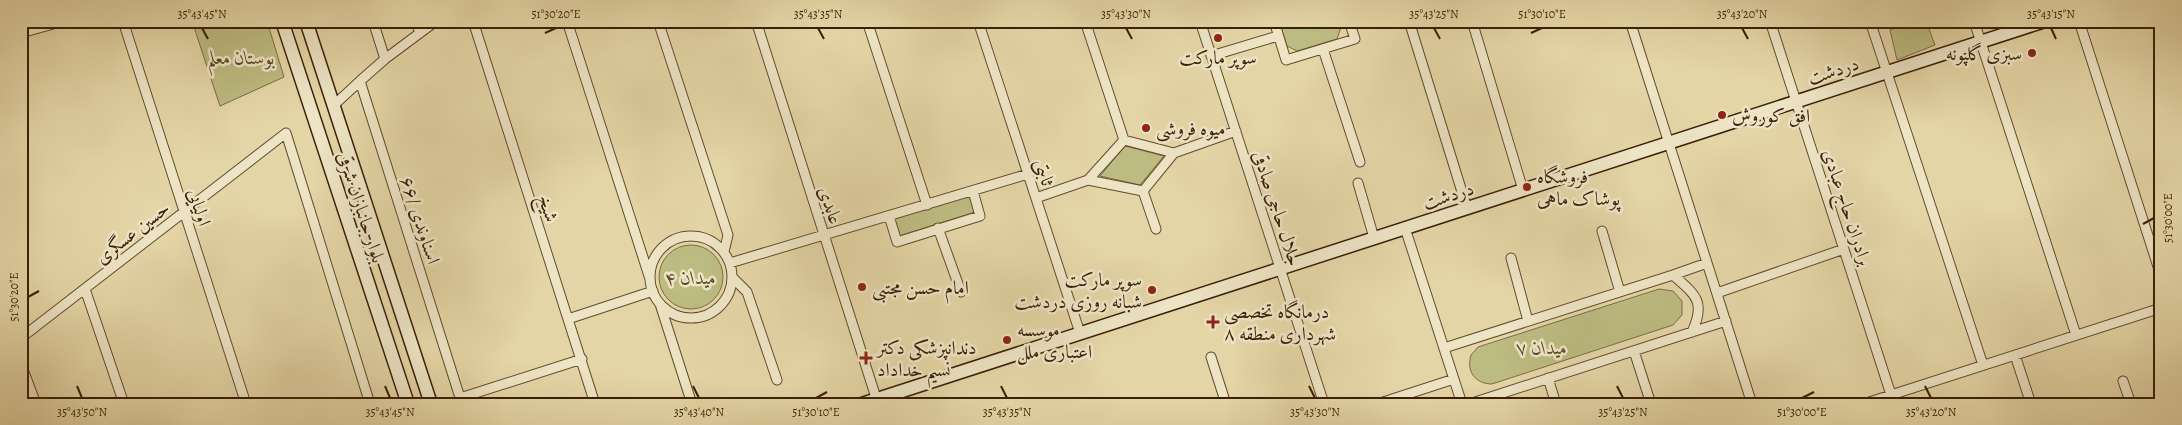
<svg xmlns="http://www.w3.org/2000/svg" width="2182" height="425" font-family="Alegreya,Amiri,serif">
<style>
.green{fill:#bcbb81;stroke:#7a6d43}
.lines{fill:none;stroke-linecap:round;stroke-linejoin:round}
.street-casing{stroke:#644c2d;stroke-width:11}
.secondary-casing{stroke:#391f05;stroke-width:15}
.street{stroke:#ede4c5;stroke-width:9}
.secondary{stroke:#ede4c5;stroke-width:12}
.ticks{fill:none;stroke:#391f05;stroke-width:2}
.poi-dot{fill:#8f2418;stroke:#ede4c5;stroke-width:2}
.labels{text-anchor:middle;stroke-width:5;stroke-linejoin:round;paint-order:stroke}
.poi-label{font-size:19px;fill:#391f05;stroke:#ede4c5;text-anchor:start}
.park-label{font-size:19px;font-style:italic;fill:#5a4624;stroke:#ede4c5}
.street-label{font-size:19px;fill:#391f05;stroke:#ede4c5}
.neatline{fill:none;stroke:#391f05;stroke-width:2}
.ticks-label{font-size:12px;text-anchor:middle;fill:#391f05}
</style>
<rect width="100%" height="100%" fill="#e4d5a6"/>
<filter id="stains"><feTurbulence type="fractalNoise" baseFrequency=".004" numOctaves="4"/><feColorMatrix values="0 0 0 0 .2 0 0 0 0 .09 0 0 0 0 .02 0 0 0 .5 -.17"/></filter>
<radialGradient id="worn" r=".72"><stop offset=".6" stop-color="#630" stop-opacity="0"/><stop offset="1" stop-color="#630" stop-opacity=".3"/></radialGradient>
<!-- green -->
<path class="green" d="M192 21H267L284 77 220 106Z
M1281 21H1339L1341 27 1337 39 1297 51 1287 46 1280 24Z
M1912 21H1926L1935 45 1897 60 1890 30Z
M1125 146 1164 156 1140 185 1100 176Z
M969 195 975 212 899 236 894 219Z
M659 277a32 32 0 1 1 64 0a32 32 0 1 1-64 0Z
M1659 289 1673 291 1682 301V315L1673 325 1492 384C1475 384 1466 371 1471 355L1478 347Z"/>
<g class="lines">
<!-- street casing -->
<g class="street-casing">
<path id="street" d="M123 21 246 404
M373 21 385 59
M416 21 420 33
M473 21 595 404
M567 21 650 279
M658 21 728 235 724 252
M756 21 878 404
M867 21 927 205
M978 21 1080 333
M1085 21 1124 140
M1200 21 1324 404
M1274 21 1286 60 1355 39 1349 21
M1409 21 1467 208
M1472 21 1523 190
M1630 21 1752 404
M1770 21 1894 404
M1870 21 1983 365
M1974 21 2076 335
M2079 21 2161 276
M21 33 64 21
M1323 49 1360 162
M1211 56 1278 36
M360 81 385 59 436 21
M333 106 360 81 462 404
M1124 140 1174 153
M1174 153 1236 131
M1088 180 1143 191
M1358 183 1374 238
M1143 191 1174 153
M1143 191 1156 229
M1036 198 1088 180 1124 140
M889 216 897 242 980 216 973 191
M938 228 961 292
M1405 228 1462 404
M1602 231 1620 292
M650 277a41 41 0 1 1 82 0a41 41 0 1 1-82 0Z
M1511 258 1528 321
M730 263 1028 174
M1673 275 1707 263
M732 277 747 292 777 380
M85 289 124 404
M1717 293 1844 249
M660 304 691 401
M568 319 653 291
M21 338 286 133 370 404
M1444 348 1673 275C1696 295 1706 302 1692 332
M1634 351 1651 404
M2015 355 2031 404
M1211 357 1226 404
M21 364 36 404
M1548 378 1556 404
M2123 381 2131 404
M460 398 582 359
M1377 404 1454 379
M1469 404 1726 321
M1863 404 2161 308"/>
</g>
<!-- secondary casing -->
<g class="secondary-casing">
<path id="secondary" d="M282 21 408 404
M306 21 431 404
M862 404 2045 21"/>
</g>
<!-- street -->
<use href="#street" class="street"/>
<!-- secondary -->
<use href="#secondary" class="secondary"/>
</g>
<!-- ticks -->
<path class="ticks" d="M202 28 208 39M818 28 824 39M1126 28 1132 39M1434 28 1440 39M1742 28 1748 39M2051 28 2056 39M545 33 556 28M1531 33 1542 28M2143 224 2154 218M28 297 39 291M77 386 82 398M385 386 390 398M693 386 699 398M1001 386 1007 398M1309 386 1315 398M1617 386 1623 398M1925 386 1931 398M816 398 827 392M1802 398 1814 392"/>
<!-- markers -->
<g class="poi-dot">
<circle cx="1218" cy="38" r="5"/>
<circle cx="2032" cy="53" r="5"/>
<circle cx="1722" cy="115" r="5"/>
<circle cx="1146" cy="128" r="5"/>
<circle cx="1527" cy="187" r="5"/>
<circle cx="862" cy="287" r="5"/>
<circle cx="1152" cy="290" r="5"/>
<path d="M1210.5 314.5h5v5h5v5h-5v5h-5v-5h-5v-5h5z"/>
<circle cx="1007" cy="340" r="5"/>
<path d="M863.5 350.5h5v5h5v5h-5v5h-5v-5h-5v-5h5z"/>
</g>
<g class="labels">
<!-- poi labels -->
<g class="poi-label">
<text x="2022" y="60" text-anchor="end">سبزی گلپونه</text>
<text x="1218" y="64" text-anchor="middle">سوپر مارکت</text>
<text x="1732" y="122">افق کوروش</text>
<text x="1156" y="135">میوه فروشی</text>
<text x="1537" y="183">فروشگاه<tspan x="1537" dy="22">پوشاک ماهی</tspan></text>
<text x="1142" y="286" text-anchor="end">سوپر مارکت<tspan x="1142" dy="22">شبانه روزی دردشت</tspan></text>
<text x="872" y="294">امام حسن مجتبی</text>
<text x="1224" y="318">درمانگاه تخصصی<tspan x="1224" dy="22">شهرداری منطقه ۸</tspan></text>
<text x="1017" y="336">موسسه<tspan x="1017" dy="22">اعتباری ملل</tspan></text>
<text x="877" y="354">دندانپزشکی دکتر<tspan x="877" dy="22">نسیم خداداد</tspan></text>
</g>
<!-- park labels -->
<g class="park-label">
<text x="241" y="64">بوستان معلم</text>
<text x="691" y="284">میدان ۴</text>
<text x="1542" y="354">میدان ۷</text>
</g>
<!-- street labels -->
<g class="street-label">
<text transform="translate(1833 70) rotate(-18)" y="7">دردشت</text>
<text transform="translate(1045 172) rotate(72)" y="7">ثابتی</text>
<text transform="translate(1448 195) rotate(-18)" y="7">دردشت</text>
<text transform="translate(831 205) rotate(72)" y="7">عابدی</text>
<text transform="translate(200 207) rotate(72)" y="7">اولیایی</text>
<text transform="translate(362 207) rotate(72)" y="7">بلوار جانبازان شرقی</text>
<text transform="translate(1848 207) rotate(72)" y="7">برادران حاج عبادی</text>
<text transform="translate(549 208) rotate(72)" y="7">شیخ</text>
<text transform="translate(1278 208) rotate(72)" y="7">جلال حاجی صادقی</text>
<text transform="translate(421 220) rotate(72)" y="7">اسناوندی /۶۶</text>
<text transform="translate(132 232) rotate(-38)" y="7">حسین عسگری</text>
</g>
</g>
<!-- margin -->
<rect width="2182" height="425" fill="none" stroke="#e4d5a6" stroke-width="55"/>
<rect x="28" y="28" width="2126" height="370" class="neatline"/>
<g class="ticks-label">
<text x="202" y="18">35°43'45"N</text>
<text x="556" y="18">51°30'20"E</text>
<text x="818" y="18">35°43'35"N</text>
<text x="1126" y="18">35°43'30"N</text>
<text x="1434" y="18">35°43'25"N</text>
<text x="1542" y="18">51°30'10"E</text>
<text x="1742" y="18">35°43'20"N</text>
<text x="2051" y="18">35°43'15"N</text>
<text transform="translate(2168 218) rotate(-90)" y="4">51°30'00"E</text>
<text transform="translate(14 297) rotate(-90)" y="4">51°30'20"E</text>
<text x="82" y="416">35°43'50"N</text>
<text x="390" y="416">35°43'45"N</text>
<text x="699" y="416">35°43'40"N</text>
<text x="816" y="416">51°30'10"E</text>
<text x="1007" y="416">35°43'35"N</text>
<text x="1315" y="416">35°43'30"N</text>
<text x="1623" y="416">35°43'25"N</text>
<text x="1802" y="416">51°30'00"E</text>
<text x="1931" y="416">35°43'20"N</text>
</g>
<rect width="100%" height="100%" filter="url(#stains)"/>
<rect width="100%" height="100%" fill="url(#worn)"/>
</svg>
